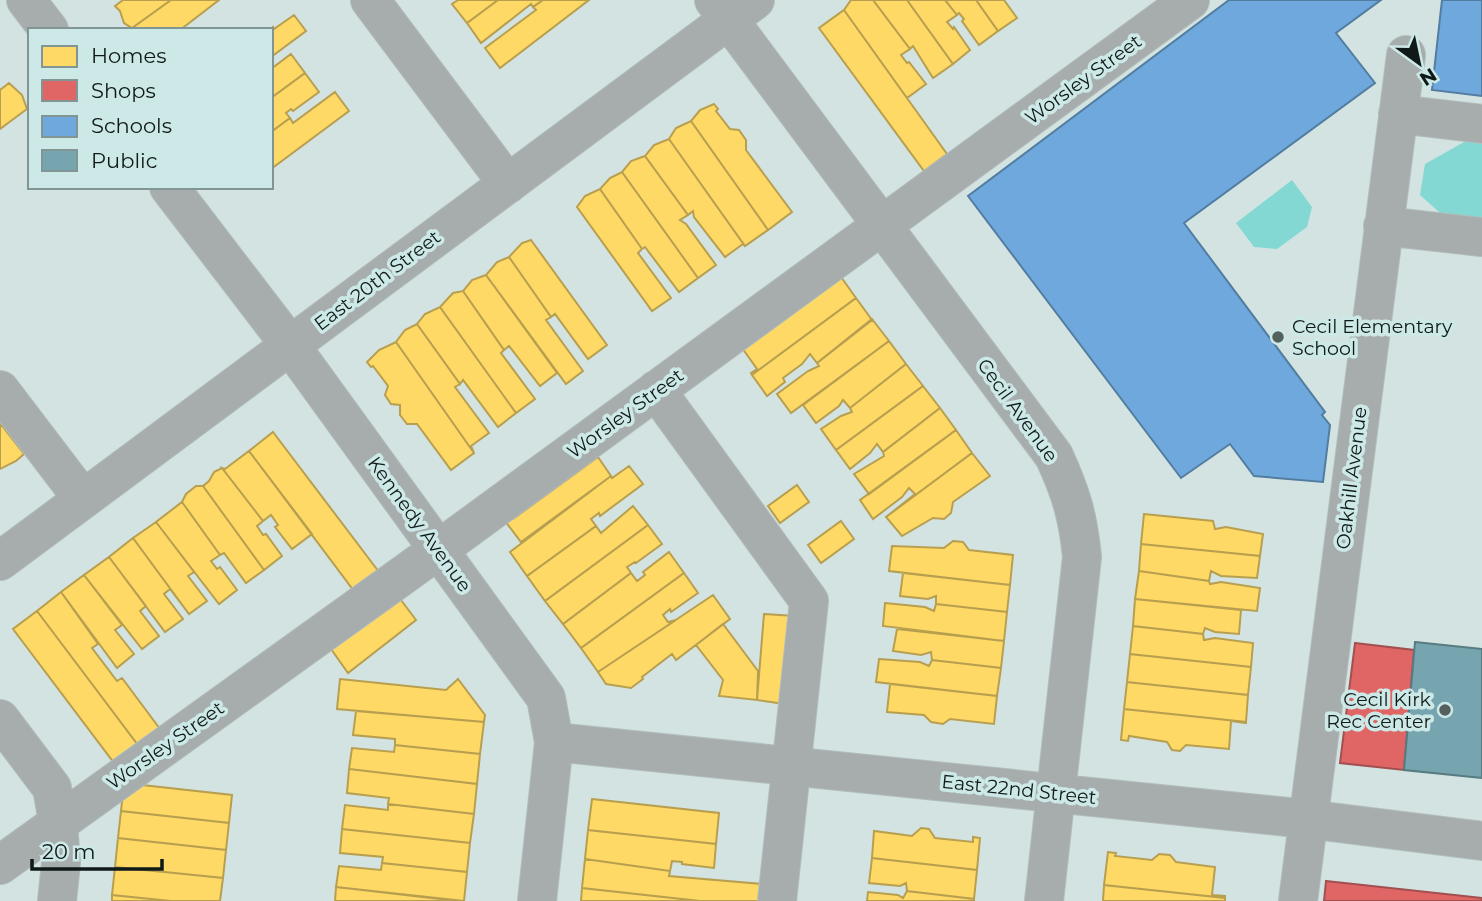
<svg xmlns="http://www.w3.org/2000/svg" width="1482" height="901" font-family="Montserrat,sans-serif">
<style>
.green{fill:#83d8d4}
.homes{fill:#ffd966;stroke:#b79f4f;stroke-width:2}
.shops{fill:#e06666;stroke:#a14f4f;stroke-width:2}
.schools{fill:#6fa8dc;stroke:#527da1;stroke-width:2}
.public{fill:#76a5af;stroke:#577b82;stroke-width:2}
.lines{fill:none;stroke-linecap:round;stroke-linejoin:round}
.minor-casing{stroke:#b1bdbc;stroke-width:40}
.minor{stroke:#a7adac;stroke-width:38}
.poi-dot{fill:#54605e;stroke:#cde9e7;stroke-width:2.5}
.labels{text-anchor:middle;stroke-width:7;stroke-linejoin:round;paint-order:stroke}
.street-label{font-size:19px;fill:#0f1918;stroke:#cde9e7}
.poi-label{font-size:19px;fill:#0f1918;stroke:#cde9e7;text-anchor:start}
</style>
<rect width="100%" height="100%" fill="#d3e3e1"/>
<!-- green -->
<path class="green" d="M1466 141 1482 144V226L1447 219 1420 195 1425 164Z
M1292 180 1312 207 1307 227 1277 249 1254 247 1236 223Z"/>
<!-- homes -->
<path class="homes" d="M123 0H171L132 28 124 23 120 11 115 6Z
M171 0H219L180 30 132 28Z
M458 0H498L467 23 452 4Z
M498 0H543L533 7 531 4 481 43 467 23Z
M543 0H589L500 68 485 48 536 10 533 7Z
M851 0H873L910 49 901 55 907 63 909 62 926 84 907 98 844 10Z
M873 0H907L953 64 933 78 913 46 910 49Z
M907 0H945L957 15 947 22 953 29 954 27 970 50 953 64Z
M945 0H976L998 31 979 45 962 21 964 19 959 13 957 15Z
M976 0H1004L1017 18 998 31Z
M844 10 947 154 924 171 819 28Z
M294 15 306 31 271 57 270 30 273 27 274 29Z
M291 54 305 73 271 98V69Z
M305 73 319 92 293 111 291 109 286 113 290 118 271 132V98Z
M9 83 22 95 27 109 0 129V90Z
M335 92 349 111 271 169V132L290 118 293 123Z
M714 104 718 109 716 111 730 129 739 130 746 140V150L792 212 768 230 691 121 700 110Z
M691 121 768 230 745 246 669 139 676 128Z
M669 139 745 246 743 244 725 257 694 217 693 211 688 215 645 156 654 145Z
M645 156 688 215 680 220 686 224 716 265 698 278 622 172 631 161Z
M622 172 698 278 679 292 645 247 642 249 600 189 610 178Z
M600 189 642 249 638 253 671 298 652 311 577 207 585 196Z
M531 240 607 345 588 359 555 314 551 317 509 257 522 243Z
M509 257 551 317 546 320 583 371 566 384 486 275 497 262Z
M836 270 856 298 752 375 751 373 757 369 740 345Z
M486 275 557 373 540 386 509 346 504 350 463 291 472 280Z
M463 291 504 350 501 353 535 399 516 413 440 307 453 293Z
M856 298 872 320 817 363 810 354 802 364 783 378 785 382 767 396 752 375Z
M440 307 516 413 498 427 463 380 460 384 417 324 425 314Z
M872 319 889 341 791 413 777 394 808 371 819 366 817 363Z
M417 324 460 384 455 387 489 433 471 446 474 453 396 342 405 330Z
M889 341 906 364 850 408 843 400 839 406 816 423 803 405Z
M396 342 474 453 451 470 417 424H407L400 415V405L391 404 385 395 388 386 373 366 371 367 367 362 379 350Z
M906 364 923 386 836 450 821 429 841 416 852 412 850 408Z
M923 386 940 408 883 452 877 444 870 453 850 469 836 450Z
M940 408 956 430 869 494 854 474 884 456 883 452Z
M0 423 24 454 16 461 0 469Z
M956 430 972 453 886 517 915 494 909 488 902 497 873 519 860 500Z
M273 432 379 572 354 591 249 451Z
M249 451 312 534 292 549 275 527 278 525 271 515 263 521 222 468 225 469Z
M972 453 990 476 953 502 951 513 944 519 933 518 902 536 886 517Z
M598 457 611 476 521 542 505 521 511 517 513 519Z
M629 466 643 484 600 516 599 513 591 519 596 526 527 576 510 552 611 476 612 478Z
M222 468 263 521 257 526 263 535 266 534 282 556 264 570 203 486 209 481 214 472Z
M797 485 809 502 780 523 768 506Z
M196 486H203L264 570 246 583 224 553 220 555 182 502 186 494Z
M182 502 220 555 211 561 217 569 220 567 237 590 219 604 156 522Z
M633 506 648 525 545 601 527 576 596 526 601 533Z
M1144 514 1213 521 1215 529 1226 527 1263 534 1260 556 1141 544Z
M841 521 854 539 821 563 808 545Z
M156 522 194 572 188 576 207 601 189 614 133 538Z
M648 525 662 544 636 563 635 562 627 567 631 573 563 624 545 601Z
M133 538 189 614 170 589 164 594 183 619 165 632 109 557Z
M953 541 963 542 969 550 1013 555 1010 585 889 571 892 546 944 548Z
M1141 544 1260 556 1257 578 1221 576 1211 571 1209 581 1139 571Z
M669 552 684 573 581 648 563 624 631 573 637 581 645 575 643 572Z
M109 557 146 606 140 611 159 636 142 649 84 575Z
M1139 571 1209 581 1210 584 1221 582 1260 588 1257 611 1135 599Z
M684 573 698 593 671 612 670 609 663 615 668 622 676 620 598 672 581 648Z
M903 573 1010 585 1007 612 936 604V596L928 599 900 596Z
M84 575 122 625 115 630 134 654 117 668 61 592Z
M61 592 98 644 92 648 117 681 122 678 163 733 141 749 37 611Z
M713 595 730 619 676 660 672 654 642 677 643 679 631 688 606 684 598 672Z
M398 596 416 620 348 673 331 649Z
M1135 599 1241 610 1239 634 1215 632 1205 628 1203 634 1133 626Z
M885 603 925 607 934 611 936 604 1007 612 1004 641 883 626Z
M37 611 141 749 117 767 13 629Z
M764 614 795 616 785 704 757 700Z
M723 624 758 671 757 700 719 696 723 680 696 645Z
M1133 626 1203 634 1204 640 1215 638 1253 643 1251 667 1130 654Z
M897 629 1004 641 1001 668 932 660 931 652 921 655 893 651Z
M1130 654 1251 667 1248 695 1127 682Z
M879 659 920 662 929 666 932 660 1001 668 997 696 876 682Z
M340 679 446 690 458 679 485 715 484 722 337 709Z
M1127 682 1248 695 1246 722 1124 709Z
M890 684 997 696 994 724 950 719 943 724 931 722 924 715 887 712Z
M1124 709 1246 722V723L1231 721 1229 749 1186 745 1180 751 1172 750 1167 742 1129 736 1128 741 1121 740Z
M356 711 484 722 480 754 395 745V739L353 735Z
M395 745 480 754 477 784 349 769 352 748 394 752Z
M349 769 477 784 474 814 388 804 389 798 347 793Z
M124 783 232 795 229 823 121 811Z
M592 799 719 813 716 844 588 830Z
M388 804 474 814 470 843 342 829 345 805 388 810Z
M121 811 229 823 226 850 118 838Z
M921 828 929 829 935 838 973 842V837L980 838 977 870 872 858 874 831 912 836Z
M342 829 470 843 467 872 382 863 383 857 340 853Z
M588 830 716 844 714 868 682 864V862L672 861 670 871 585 859Z
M118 838 226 850 223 878 115 867Z
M1108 852 1116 853 1115 856 1152 860 1159 854 1170 855 1176 862 1215 867 1212 895 1225 896V898L1104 885Z
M872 858 977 870 974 899 907 891 906 883 900 886 869 883Z
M585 859 670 871 669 876 762 884 760 901H700L582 888Z
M382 863 467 872 464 901 336 887 339 866 381 870Z
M115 867 223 878 220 901H171L112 895Z
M1104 885 1225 898V901H1103Z
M336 887 457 901H335Z
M582 888 700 901H581Z
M907 891 974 899V901H867L868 892 898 895 903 898Z
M112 895 171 901H112Z"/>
<!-- shops -->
<path class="shops" d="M1355 643 1414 650 1404 770 1340 763Z
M1326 881 1482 898V901H1324Z"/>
<!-- schools -->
<path class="schools" d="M1229 0H1381L1336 33 1375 83 1184 223 1325 412 1322 415 1330 425 1323 482 1254 476 1230 444 1181 478 968 196Z
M1442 0H1482V96L1432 90Z"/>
<!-- public -->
<path class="public" d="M1415 642 1482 649V778L1404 770Z"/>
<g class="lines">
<!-- minor casing -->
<g class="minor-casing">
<path id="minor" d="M26 0 49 30
M370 0 508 184
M714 0 1054 456C1071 493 1078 516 1082 557L1044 901
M1398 114 1482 124
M169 187 290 345 546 698 554 742 537 901
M1383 226 1482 237
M0 390 83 499
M656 390 809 601 777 901
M0 561 755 0
M0 719 52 788 58 822 61 863 57 901
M554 742 1307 819 1482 841
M0 865 438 550 1190 0
M1298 901 1406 55"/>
</g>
<!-- minor -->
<use href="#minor" class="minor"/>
</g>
<!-- markers -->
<g class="poi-dot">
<circle cx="1278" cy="337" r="7"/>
<circle cx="1445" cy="710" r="7"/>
</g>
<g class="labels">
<!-- street labels -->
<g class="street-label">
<text transform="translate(1083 79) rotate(-36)" y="7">Worsley Street</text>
<text transform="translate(377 280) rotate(-37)" y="7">East 20th Street</text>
<text transform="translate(1018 410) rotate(54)" y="7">Cecil Avenue</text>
<text transform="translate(625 413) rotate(-36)" y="7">Worsley Street</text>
<text transform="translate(1351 478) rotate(-83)" y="7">Oakhill Avenue</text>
<text transform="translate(420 524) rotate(54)" y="7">Kennedy Avenue</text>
<text transform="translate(165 745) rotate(-35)" y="7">Worsley Street</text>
<text transform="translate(1019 789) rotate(6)" y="7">East 22nd Street</text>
</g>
<!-- poi labels -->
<g class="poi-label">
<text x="1292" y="333">Cecil Elementary<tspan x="1292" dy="22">School</tspan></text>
<text x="1431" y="706" text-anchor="end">Cecil Kirk<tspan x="1431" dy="22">Rec Center</tspan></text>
</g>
</g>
<!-- legend -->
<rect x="28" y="28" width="245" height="161" fill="#cde9e7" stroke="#819694" stroke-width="2"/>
<rect x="42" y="46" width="35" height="21" fill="#ffd966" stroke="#819694" stroke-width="2"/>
<text x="91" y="63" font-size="21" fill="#0f1918">Homes</text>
<rect x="42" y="80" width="35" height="21" fill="#e06666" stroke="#819694" stroke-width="2"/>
<text x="91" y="98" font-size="21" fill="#0f1918">Shops</text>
<rect x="42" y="116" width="35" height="21" fill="#6fa8dc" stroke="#819694" stroke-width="2"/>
<text x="91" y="133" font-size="21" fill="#0f1918">Schools</text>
<rect x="42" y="150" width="35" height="21" fill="#76a5af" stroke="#819694" stroke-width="2"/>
<text x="91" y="168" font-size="21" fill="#0f1918">Public</text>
<!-- north arrow -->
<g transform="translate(1419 63) rotate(147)" stroke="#cde9e7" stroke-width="5" paint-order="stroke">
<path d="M0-5L12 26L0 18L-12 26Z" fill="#0f1918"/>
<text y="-10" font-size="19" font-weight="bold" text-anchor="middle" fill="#0f1918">N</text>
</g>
<!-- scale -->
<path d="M32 859v10h130v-10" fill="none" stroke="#0f1918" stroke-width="3.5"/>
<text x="42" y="859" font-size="21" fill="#0f1918" stroke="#cde9e7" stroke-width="5" paint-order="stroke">20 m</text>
</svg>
